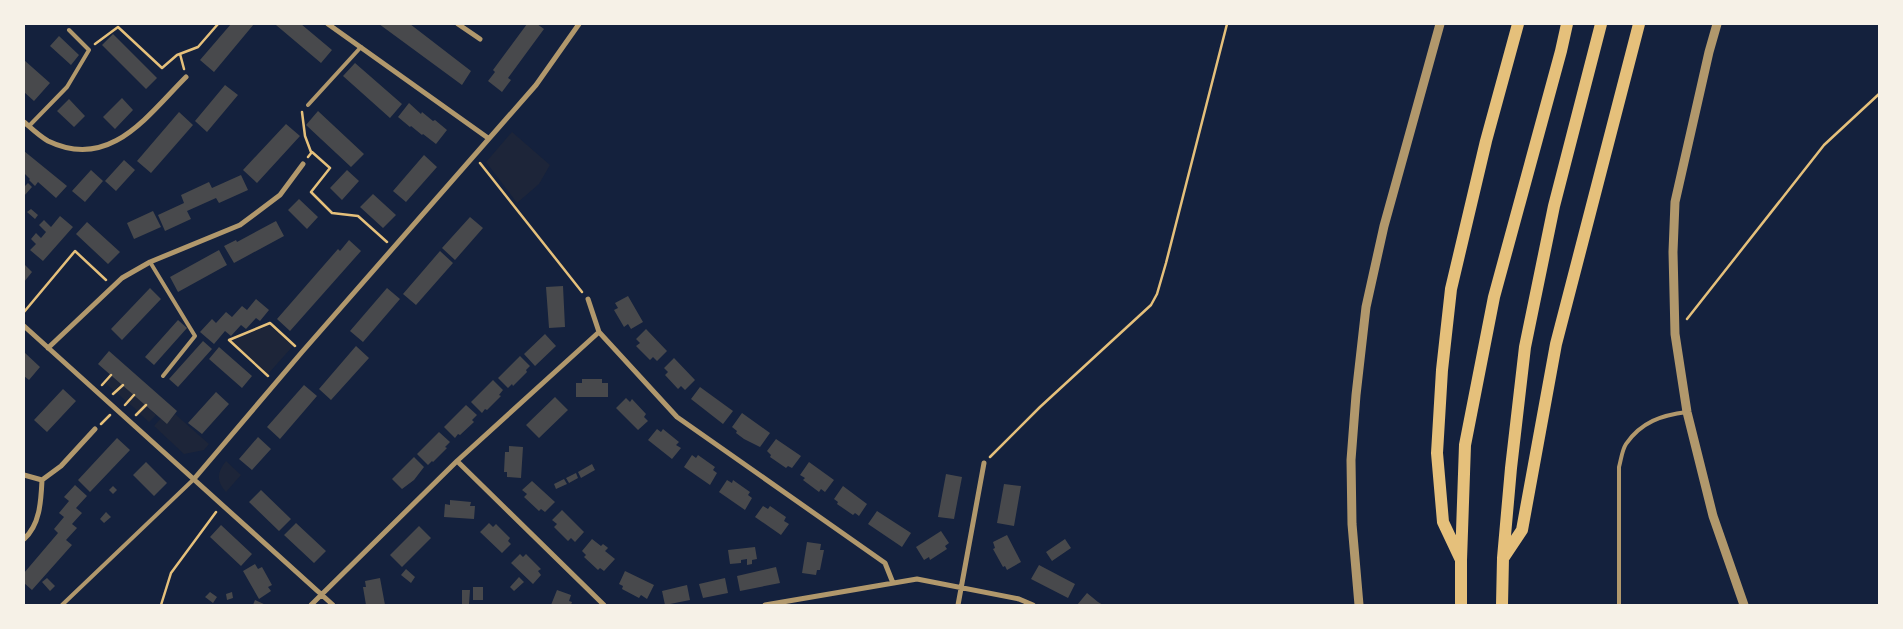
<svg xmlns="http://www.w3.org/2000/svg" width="1903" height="629" font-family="'Archivo Narrow',sans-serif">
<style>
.green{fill:#1d2539}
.building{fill:#48494c}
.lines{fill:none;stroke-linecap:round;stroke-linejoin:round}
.path{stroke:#e5c07b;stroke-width:2.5}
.service{stroke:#b1986c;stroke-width:4}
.minor{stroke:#b1986c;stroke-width:5}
.tertiary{stroke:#b1986c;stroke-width:9}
.trunk{stroke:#e5c07b;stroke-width:12}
</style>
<rect width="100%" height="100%" fill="#14213d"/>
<!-- green -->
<path class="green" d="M512 132 550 165 539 184 517 203 486 162Z
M269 325 293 346 268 374 231 341Z
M111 375 146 405 139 412 104 382Z
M146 406 156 415 149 422 139 413Z
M175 414 209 444 204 450 184 454 154 426 161 418 167 423Z
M226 461 241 475 226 492C216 481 217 472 226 461Z"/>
<!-- building -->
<path class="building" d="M231 24H254L214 72 200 60Z
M277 24H301L332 50 321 63 276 25Z
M379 24H410L471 71 462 85Z
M527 24H537L544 29 508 78 511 80 502 92 488 81 495 72 493 70Z
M113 34 157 78 146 89 102 45Z
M59 36 79 55 71 65 50 46Z
M24 60 50 83 34 101 24 92Z
M355 63 402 104 390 118 343 76Z
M225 85 238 95 207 132 195 121Z
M122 98 133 110 115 129 103 117Z
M69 99 85 116 74 127 57 111Z
M409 103 421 114 422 112 433 121 435 120 447 130 436 144 423 134 422 135 411 126 410 127 398 117Z
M318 111 364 154 351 167 306 125Z
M179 112 193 125 151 173 137 161Z
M286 124 300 136 257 183 243 170Z
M24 151 67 186 56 198 38 182 35 186 29 180 30 179 24 173Z
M424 155 437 167 406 202 393 191Z
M124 160 135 170 116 191 105 181Z
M91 170 103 181 85 202 72 191Z
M347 170 359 181 342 200 330 188Z
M241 175 248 190 219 203 216 198 187 211 191 219 165 231 158 215 184 203 181 195 209 182 212 188Z
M28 183 32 187 24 196V187Z
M373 194 396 215 383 228 360 207Z
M299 199 318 217 307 229 288 210Z
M31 209 38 215 35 219 27 212Z
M153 211 161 227 134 239 127 223Z
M60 216 73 227 43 261 30 250 36 244 31 239 36 233 41 238 46 232 39 225 44 220 51 227Z
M470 217 483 228 455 260 442 248Z
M276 221 284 236 234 263 224 246 236 240 237 242Z
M87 222 120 252 108 264 76 234Z
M349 240 361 251 290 331 277 319 338 249 340 251Z
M219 250 227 265 178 292 170 277Z
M440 251 453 263 416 305 403 294Z
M24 264 32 272 24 282Z
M563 286 565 327 549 328 546 287Z
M150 288 161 299 122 340 111 329Z
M387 288 400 299 363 342 350 331Z
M628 296 643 322 631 329 628 324 624 327 614 310 618 308 615 303Z
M256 299 269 310 260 321 256 318 246 329 241 325 231 336 225 331 214 344 200 332 212 319 216 323 226 312 232 317 242 306 247 310Z
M178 320 187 328 154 365 145 357Z
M646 329 667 351 657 361 653 357 650 360 636 346 640 343 636 339Z
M545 334 556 346 535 366 524 354Z
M203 341 212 349 178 387 169 379Z
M356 346 369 358 331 400 319 389Z
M219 347 252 376 242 388 209 359Z
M109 351 177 411 167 424 98 364Z
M24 352 40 367 29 380 24 376Z
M520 356 530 366 526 370 527 372 513 386 512 384 508 388 498 378Z
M674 358 695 380 685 390 681 386 678 389 665 375 668 372 664 368Z
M582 379H602V383H608V397H576V383H582Z
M493 380 503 390 499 395 501 396 487 410 485 409 482 413 471 402Z
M304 385 317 396 280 439 267 427Z
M700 387 733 411 723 424 691 399Z
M63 389 76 401 47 432 34 420Z
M216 392 229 404 202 434 188 423Z
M555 397 568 410 539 438 526 425Z
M626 398 630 402 632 399 646 414 644 417 648 421 638 430 616 408Z
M466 405 477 415 472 420 474 422 460 435 458 434 455 438 444 427Z
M742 413 770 433 760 447 744 439 736 433 737 431 732 427Z
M657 429 661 432 663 429 679 442 676 445 681 448 672 459 648 440Z
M439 432 450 442 445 447 447 448 433 462 432 461 428 465 417 454Z
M258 437 271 449 252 470 239 459Z
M117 438 130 450 90 492 78 480Z
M776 439 801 456 792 468 788 466 786 468 770 457 771 455 767 451Z
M509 446 523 447 521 478 507 477V472H504L505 452H509Z
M692 455 696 458 698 455 715 467 713 470 717 473 710 485 684 467Z
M414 457 424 467 414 480 402 489 392 479Z
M146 462 167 483 154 496 133 475Z
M809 462 834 480 825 492 821 489 819 492 803 480 805 478 800 475Z
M592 464 595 470 581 478 578 472Z
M576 473 578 478 569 483 566 478Z
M946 474 962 477 954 519 938 517Z
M564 479 567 484 556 489 554 484Z
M727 480 732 483 733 480 750 492 748 495 752 498 745 510 719 492Z
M532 481 555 502 545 512 541 509 539 511 524 497 527 494 522 490Z
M1004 484 1021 486 1014 526 997 523Z
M75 485 87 496 76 508 82 513 72 524 77 528 66 540 72 545 32 590 24 583V573L58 533 54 529 64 517 59 513 69 501 64 497Z
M113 486 117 490 113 494 109 490Z
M843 486 867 504 859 516 855 513 853 515 837 504 838 502 834 499Z
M261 490 291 519 279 531 249 502Z
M450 500 471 502 470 506H475L474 519 444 517 445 504 450 505Z
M763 506 768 509 770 506 786 517 784 521 789 524 781 535 755 517Z
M562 510 584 532 575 542 571 538 568 541 554 527 557 524 552 520Z
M877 511 911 533 902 547 868 524Z
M106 512 111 517 104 523 100 519Z
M296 523 326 551 314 563 284 535Z
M489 523 493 527 496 524 510 538 508 541 511 544 502 553 480 532Z
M221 525 252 554 241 566 210 537Z
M419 526 431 538 402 567 390 555Z
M941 531 949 543 945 546 947 549 930 560 929 557 924 560 916 547Z
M1007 535 1021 562 1007 570 1005 566 1003 567 993 549 995 548 993 542Z
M592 539 601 546 603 544 607 547 608 548 605 551 615 559 604 571 600 568 598 570 584 557 586 555 582 551Z
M1065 539 1071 548 1052 561 1046 552Z
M807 542 821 544 820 550H824L820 570H817L816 575 802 573Z
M755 547 757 559 752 560V564L747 565V559L741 560V563L730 564 728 550Z
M520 554 523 557 526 554 541 569 538 571 541 575 533 584 511 563Z
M255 564 258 569 262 567 272 585 268 587 271 591 259 599 243 571Z
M1039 565 1075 584 1068 598 1031 579Z
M776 567 780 583 740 591 737 576Z
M406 569 415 577 411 583 401 575Z
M625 571 654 585 647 599 641 595 639 598 622 589 623 586 619 584Z
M519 577 524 582 514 591 510 587Z
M47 578 55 586 50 591 42 582Z
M380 578 385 605H366L363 587H366L365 581Z
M725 578 728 593 703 598 699 584Z
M687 585 690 600 665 605 662 591Z
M473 587H483V600H473Z
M462 590H470L469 604H462Z
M557 590 571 595 569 601 572 602 571 605H551Z
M210 592 217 597 213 603 205 597Z
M232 592 233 598 227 600 226 594Z
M1087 593 1098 602 1103 605H1077Z
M255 600 266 605H253Z"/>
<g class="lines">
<!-- path -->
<path class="path" d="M95 44 118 27 162 68 177 55 198 47 218 24
M180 54 184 69
M302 112 305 136 311 152
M308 157 312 152 330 168 311 192 332 213 358 216 387 242
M480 163 582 292
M24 312 75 251 106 280
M1687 319 1824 145 1879 94
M268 376 229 340 270 323 295 346
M102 385 111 375
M113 394 123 385
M125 405 134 395
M136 415 146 405
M101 424 110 415
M990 457 1040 407 1151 305 1157 294 1166 263 1227 24
M161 605 171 573 216 512"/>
<!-- service -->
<path class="service" d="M308 105 361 47
M29 126 67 87 89 50 69 30
M150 262 195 336 163 376
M62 605 194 479
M1619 605V467C1621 460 1622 450 1626 444 1641 422 1662 415 1687 412"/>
<!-- minor -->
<path class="minor" d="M328 24 488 138
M458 24 480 39
M24 122C31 128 39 136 48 141 110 171 147 116 186 77
M588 299 599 332 677 417 885 563 893 583
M24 326 333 605
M48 348 122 278 150 262 240 225 280 195 303 164
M457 461 604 605
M24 475 42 480 61 466 95 429
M194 479 302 352 536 85 579 24
M24 539C40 525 41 501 42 480
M311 605 457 461 599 332
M765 605 917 579 1019 599 1033 605
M958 605 984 463"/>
<!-- tertiary -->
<path class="tertiary" d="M1717 24 1709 52 1675 202 1673 252 1675 334 1687 412 1713 516 1744 605
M1359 605 1352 524 1351 460 1356 395 1366 307 1384 226 1440 24"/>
<!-- trunk -->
<path class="trunk" d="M1504 557 1522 530 1556 344 1639 24
M1460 558 1443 522 1437 453 1442 370 1451 289 1486 141 1518 24
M1461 605V560L1465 445 1494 297 1561 51 1567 24
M1502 605 1503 558 1511 468 1525 347 1554 206 1601 24"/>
</g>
<!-- border -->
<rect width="1903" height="629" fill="none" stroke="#f6f1e7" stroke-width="50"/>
</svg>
